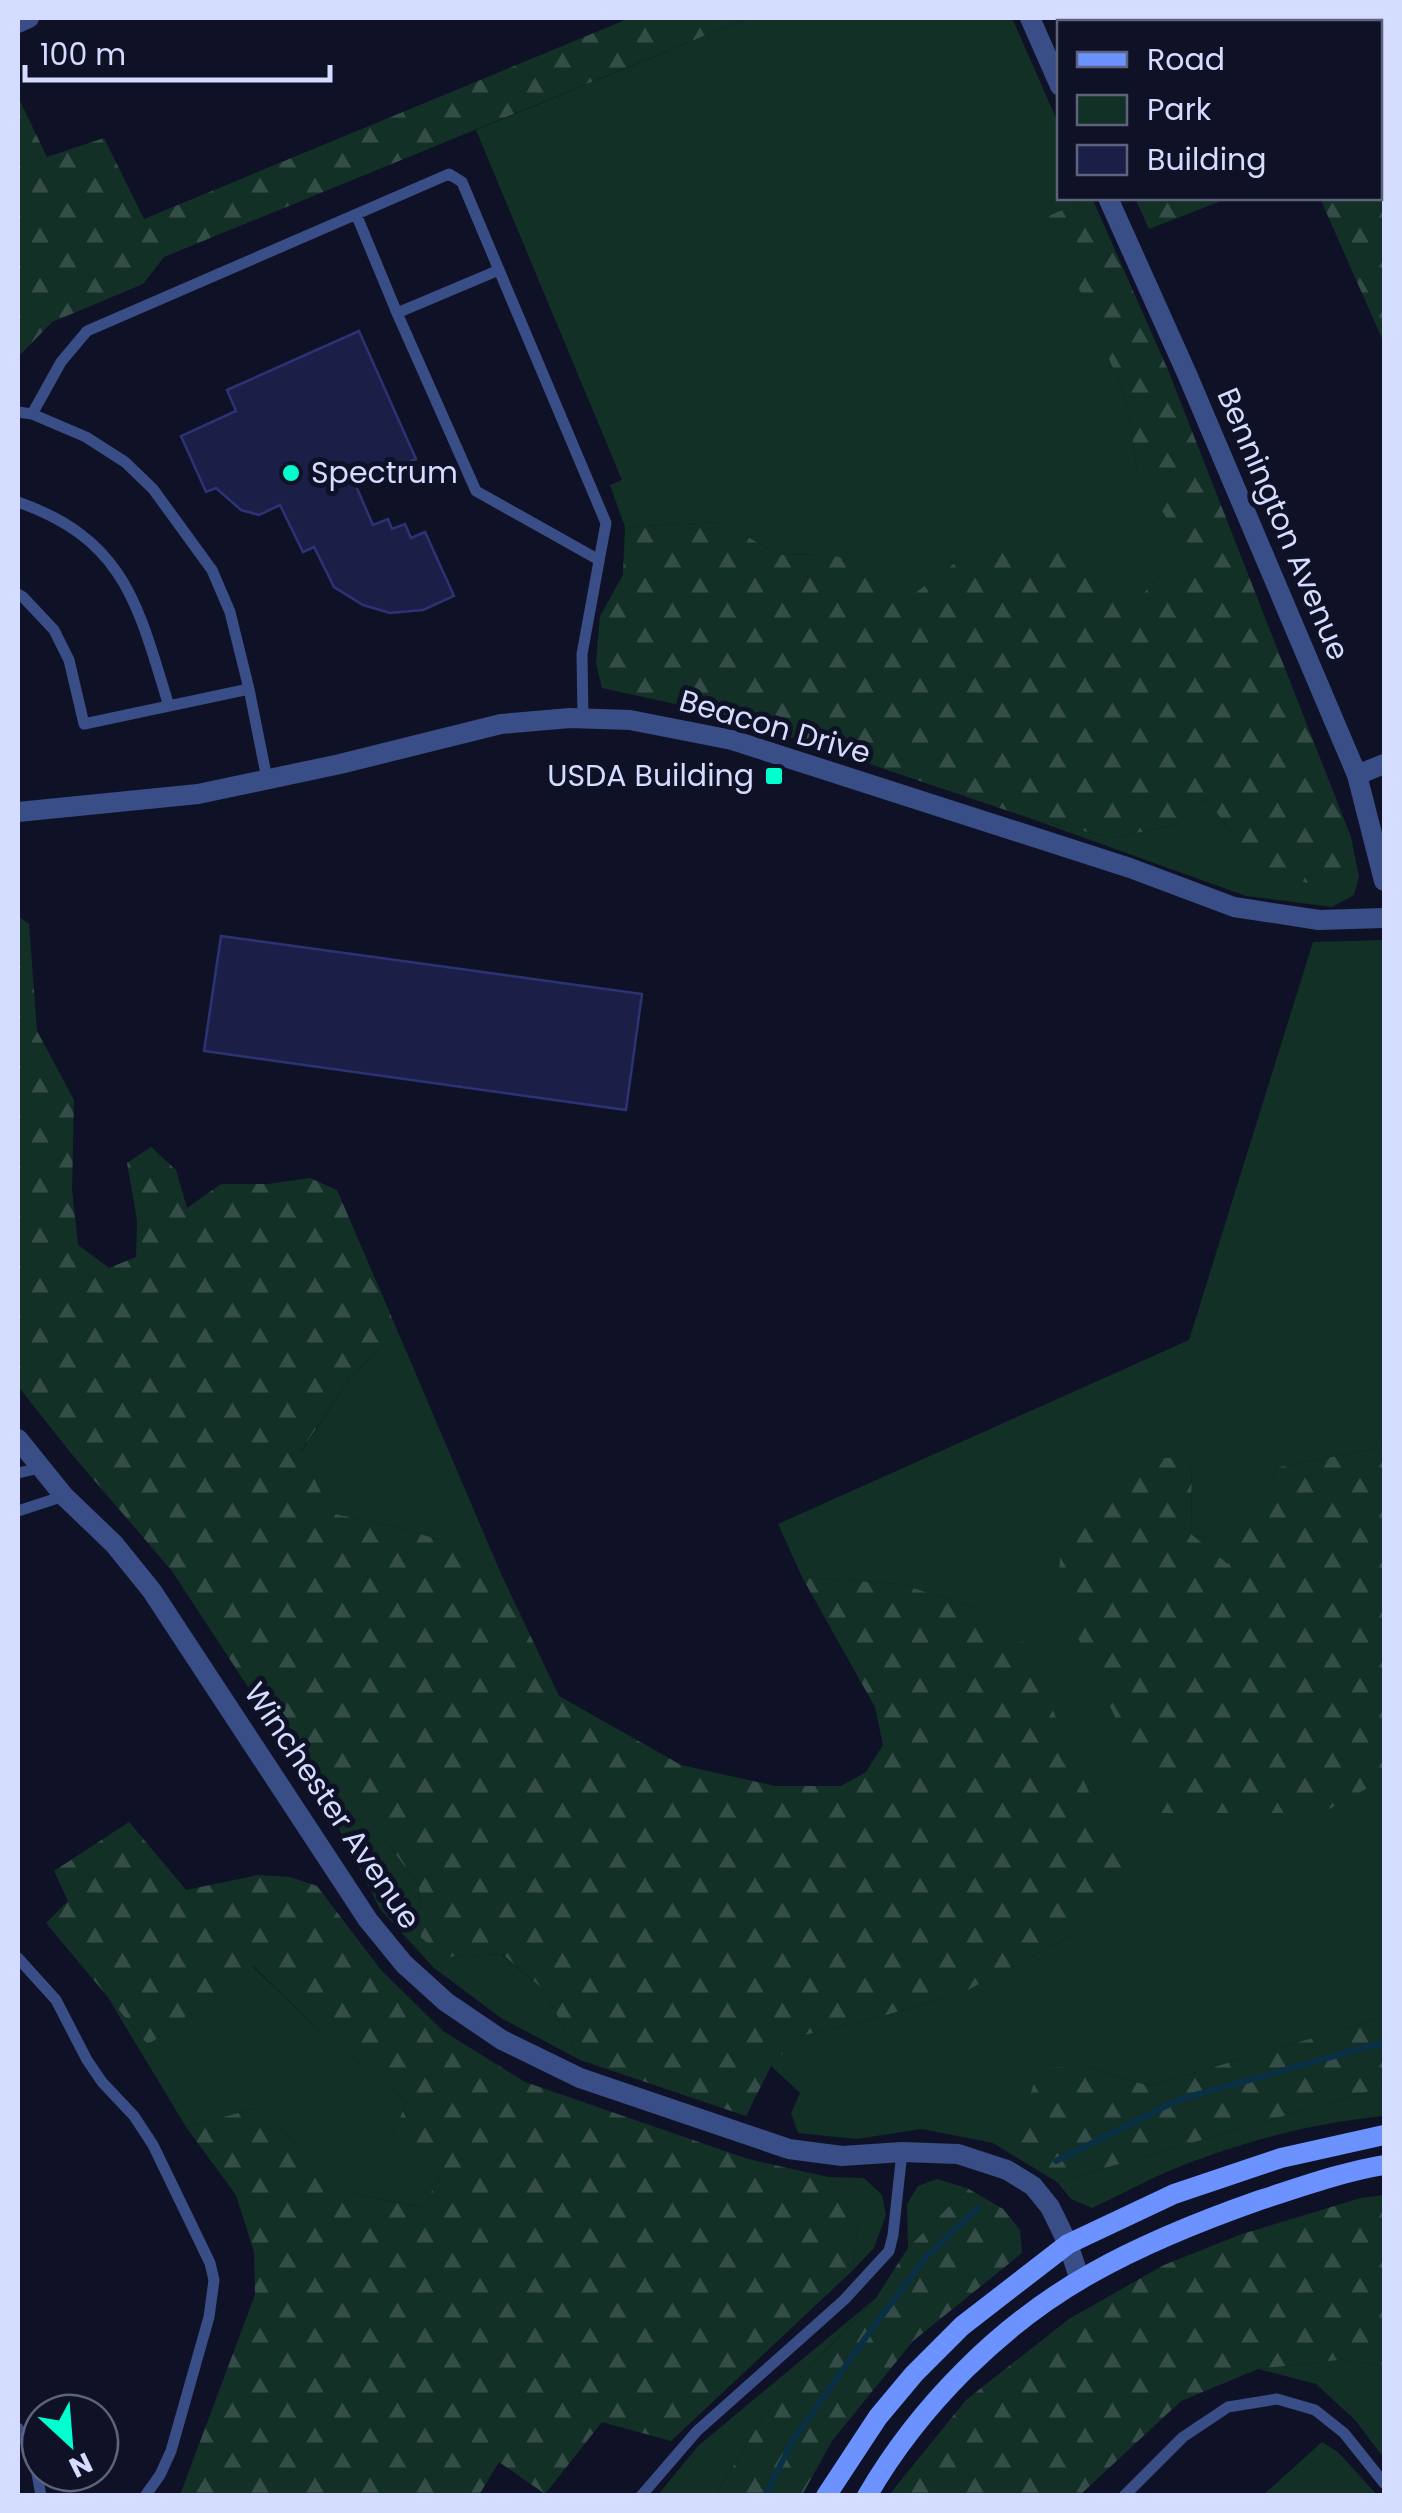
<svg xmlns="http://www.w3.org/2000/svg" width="1402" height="2513" font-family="Poppins,sans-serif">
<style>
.green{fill:#123026}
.forest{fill:url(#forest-firs)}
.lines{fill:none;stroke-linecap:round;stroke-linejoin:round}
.stream{stroke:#0a3045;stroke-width:6}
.building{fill:#1b1f48;stroke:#2c3374;stroke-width:2.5}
.lane{stroke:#394d86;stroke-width:11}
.street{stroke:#394d86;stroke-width:20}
.secondary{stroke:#6b92ff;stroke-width:20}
.poi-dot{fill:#00ffcf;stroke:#0f1226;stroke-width:4}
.labels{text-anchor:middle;stroke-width:10;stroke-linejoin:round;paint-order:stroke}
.poi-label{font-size:30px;fill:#d4dcff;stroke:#0f1226;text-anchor:start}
.street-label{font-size:30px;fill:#d4dcff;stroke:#0f1226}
</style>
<defs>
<pattern id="forest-firs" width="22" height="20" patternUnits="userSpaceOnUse" patternTransform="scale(2.5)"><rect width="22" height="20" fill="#123026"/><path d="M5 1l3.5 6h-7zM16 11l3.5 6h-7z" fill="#344d47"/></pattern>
</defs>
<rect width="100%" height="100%" fill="#0f1226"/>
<!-- green -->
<path class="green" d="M748 18H1012L1059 125 1060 198H1092L1049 217 1126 399 1137 470 1198 568 1158 578 1126 613 955 563 902 604 821 554 779 555 722 522 625 527 610 485 622 480 476 130Z
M1206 799 1257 865 1339 869 1351 837 1359 877 1354 895 1332 907 1246 896 1029 818 1113 838 1174 825Z
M1384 940V1447L1279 1467 1228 1565 1191 1534 1192 1458 1062 1538 1382 1779H1384V2017L1149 2086 1089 2067 1020 2126 993 2143 922 2129 857 2139 798 2133 791 2113 800 2093 771 2066 800 2036 866 2021 964 1992 1084 1929 980 1610 901 1584 802 1577 778 1524 1189 1340 1313 942Z
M398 1332 502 1576 474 1551 405 1529 331 1513 301 1452 352 1375Z
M330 1812 373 1823 419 1886 421 1938 446 1957 501 1954 544 1990 580 2060 501 2018 434 1968 380 1909Z
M252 1966 320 2031 407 2101 393 2134 440 2180 421 2207 351 2193 257 2108 186 2127 107 1996 148 2045Z
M1384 2087V2116C1311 2123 1237 2143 1169 2171 1143 2182 1118 2196 1092 2208L1071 2199 1057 2182Z
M828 2177 864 2178 882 2195 886 2215 874 2248 852 2271 859 2223Z
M937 2179 967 2188 908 2248 907 2204 918 2186Z
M876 2298 765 2414 716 2495 657 2496 698 2446Z
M1339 2360 1384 2365V2458L1355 2420 1316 2384 1258 2369Z
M1322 2442 1338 2452 1377 2495H1263Z"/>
<!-- forest -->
<path class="forest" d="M630 18H748L164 257 143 284 52 322 18 357V97L47 157 104 138 144 219Z
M1055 18H1384V343L1320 198H1380V22H1060L1059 27Z
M1092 198 1168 370 1351 837 1340 869 1307 883 1257 865 1206 799 1174 825 1113 838 1029 818 722 714 602 688 596 663 600 616 623 575 625 527 722 522 779 555 821 554 869 562 902 603 955 563 1001 551H1075L1110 576 1126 612 1158 578 1197 568 1137 470 1126 399 1048 216Z
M1135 198H1229L1149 229Z
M18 916 29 924 37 1031 74 1100 72 1190 78 1245 109 1268 136 1257 137 1220 127 1163 151 1147 176 1170 187 1208 221 1184H268L310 1178 337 1190 398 1332 352 1375 301 1451 331 1513 405 1529 474 1551 502 1576 559 1696 681 1765 775 1786H841L866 1772 883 1745 875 1707 802 1577 901 1584 980 1610 1020 1636 1130 1885 1084 1929 964 1992 866 2021 800 2036 771 2066 746 2116 580 2060 544 1990 502 1954 446 1957 421 1938 419 1886 373 1823 330 1812 172 1571 70 1452 18 1386Z
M1384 1447V1779L1322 1813H1160L1057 1593 1062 1538 1157 1458H1192L1191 1534 1228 1564 1279 1467Z
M129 1822 186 1890 258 1875 290 1877 317 1886 381 1970 443 2031 525 2082 748 2159 828 2177 859 2223 852 2271 671 2441 602 2422 545 2494 499 2462 479 2495H180L255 2295 254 2252 236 2195 186 2127 257 2108 351 2193 420 2207 440 2180 393 2134 407 2101 320 2031 253 1966 148 2045 46 1923 68 1901 54 1871Z
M1384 2017V2087L1057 2182 993 2143 1020 2125 1039 2068 1089 2067 1149 2086Z
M967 2188 1003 2209 1020 2230 1022 2253 913 2341 832 2441 802 2495H716L765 2414 876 2298 908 2248Z
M1384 2195V2365L1339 2360 1258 2369 1181 2401 1080 2495H889L966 2400 1069 2319 1164 2265 1242 2234 1361 2198Z"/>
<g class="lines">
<!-- stream -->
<path class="stream" d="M1056 2161 1178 2100 1384 2042
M765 2496 793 2440 866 2337 926 2257 978 2208"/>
</g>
<!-- building -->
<path class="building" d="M359 331 416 459 356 486 373 525 388 519 392 529 405 524 411 538 425 532 454 596 423 610 390 613 363 605 334 587 314 547 303 552 280 505 259 515 241 510 216 488 206 492 181 436 236 411 227 390Z
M221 936 642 994 626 1110 204 1051Z"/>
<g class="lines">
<!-- lane -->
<path class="lane" d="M356 214 397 313
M18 412 32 414 86 437 125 462 153 489 212 570 230 612 249 689 267 779
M32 414 61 362 87 331 449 174 462 182 499 270
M18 502C126 540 138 606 169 706
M18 594 23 597 54 630 69 660 84 724 249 689
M583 718 582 654 606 523 499 270 397 313 476 491 599 560
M18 1473 40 1468
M18 1511 64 1496
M18 1958 56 2000 87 2060 102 2082 134 2116 153 2145 210 2263 214 2280 209 2317 171 2451 160 2475 145 2496
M18 2428 34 2457 41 2496
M641 2496 697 2431 844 2300 889 2251 893 2235 902 2152
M1124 2496 1183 2437 1228 2407 1277 2399 1315 2410 1344 2433 1384 2483"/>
<!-- street -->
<path class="street" d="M1030 18 1060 86
M18 23 29 18
M1108 198 1187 374 1357 775 1384 881
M1357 775 1384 764
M18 812 198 794 340 764 501 724 570 718 630 720 732 740 1130 868 1234 907 1319 920 1384 918
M18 1439 64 1496 114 1544 152 1591 368 1920 404 1964 446 2002 502 2040 580 2078 789 2149 842 2156 902 2152 958 2154 1007 2170 1033 2186 1050 2207 1068 2244 1080 2280"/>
<!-- secondary -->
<path class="secondary" d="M826 2496 878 2417 914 2374 962 2326 1068 2244 1174 2194 1281 2158 1384 2135
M867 2496C919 2406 1002 2323 1092 2273 1145 2243 1203 2220 1260 2200 1301 2187 1342 2172 1384 2165"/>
</g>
<!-- markers -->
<g class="poi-dot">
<circle cx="291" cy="473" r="10"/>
<rect x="764" y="766" width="20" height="20" rx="5"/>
</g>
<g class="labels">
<!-- poi labels -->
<g class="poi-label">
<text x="311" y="483">Spectrum</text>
<text x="754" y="786" text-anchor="end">USDA Building</text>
</g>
<!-- street labels -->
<g class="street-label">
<text transform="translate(1283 524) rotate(67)" y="10">Bennington Avenue</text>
<text transform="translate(775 727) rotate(16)" y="10">Beacon Drive</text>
<text transform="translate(332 1806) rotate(56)" y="10">Winchester Avenue</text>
</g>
</g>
<!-- border -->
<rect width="1402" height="2513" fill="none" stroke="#d4dcff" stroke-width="40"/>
<!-- legend -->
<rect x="1057" y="20" width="325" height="180" fill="#0f1226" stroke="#5e637d" stroke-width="2.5"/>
<rect x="1077" y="52" width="50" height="15" fill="#6b92ff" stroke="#5e637d" stroke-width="2.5"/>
<text x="1147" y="70" font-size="30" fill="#d4dcff">Road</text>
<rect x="1077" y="95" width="50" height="30" fill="#123026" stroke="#5e637d" stroke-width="2.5"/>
<text x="1147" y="120" font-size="30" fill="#d4dcff">Park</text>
<rect x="1077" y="145" width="50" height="30" fill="#1b1f48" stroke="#5e637d" stroke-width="2.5"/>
<text x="1147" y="170" font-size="30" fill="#d4dcff">Building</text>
<!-- north arrow -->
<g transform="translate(70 2443) rotate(154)"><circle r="48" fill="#0f1226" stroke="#5e637d" stroke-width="2.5"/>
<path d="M0-8L18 38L0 25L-18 38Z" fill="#00ffcf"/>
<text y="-15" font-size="28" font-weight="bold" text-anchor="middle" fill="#d4dcff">N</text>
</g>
<!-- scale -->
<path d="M25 65v15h305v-15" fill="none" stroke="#d4dcff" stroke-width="5"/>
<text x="40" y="65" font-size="30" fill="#d4dcff" stroke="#0f1226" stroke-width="8" paint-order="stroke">100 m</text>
</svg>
